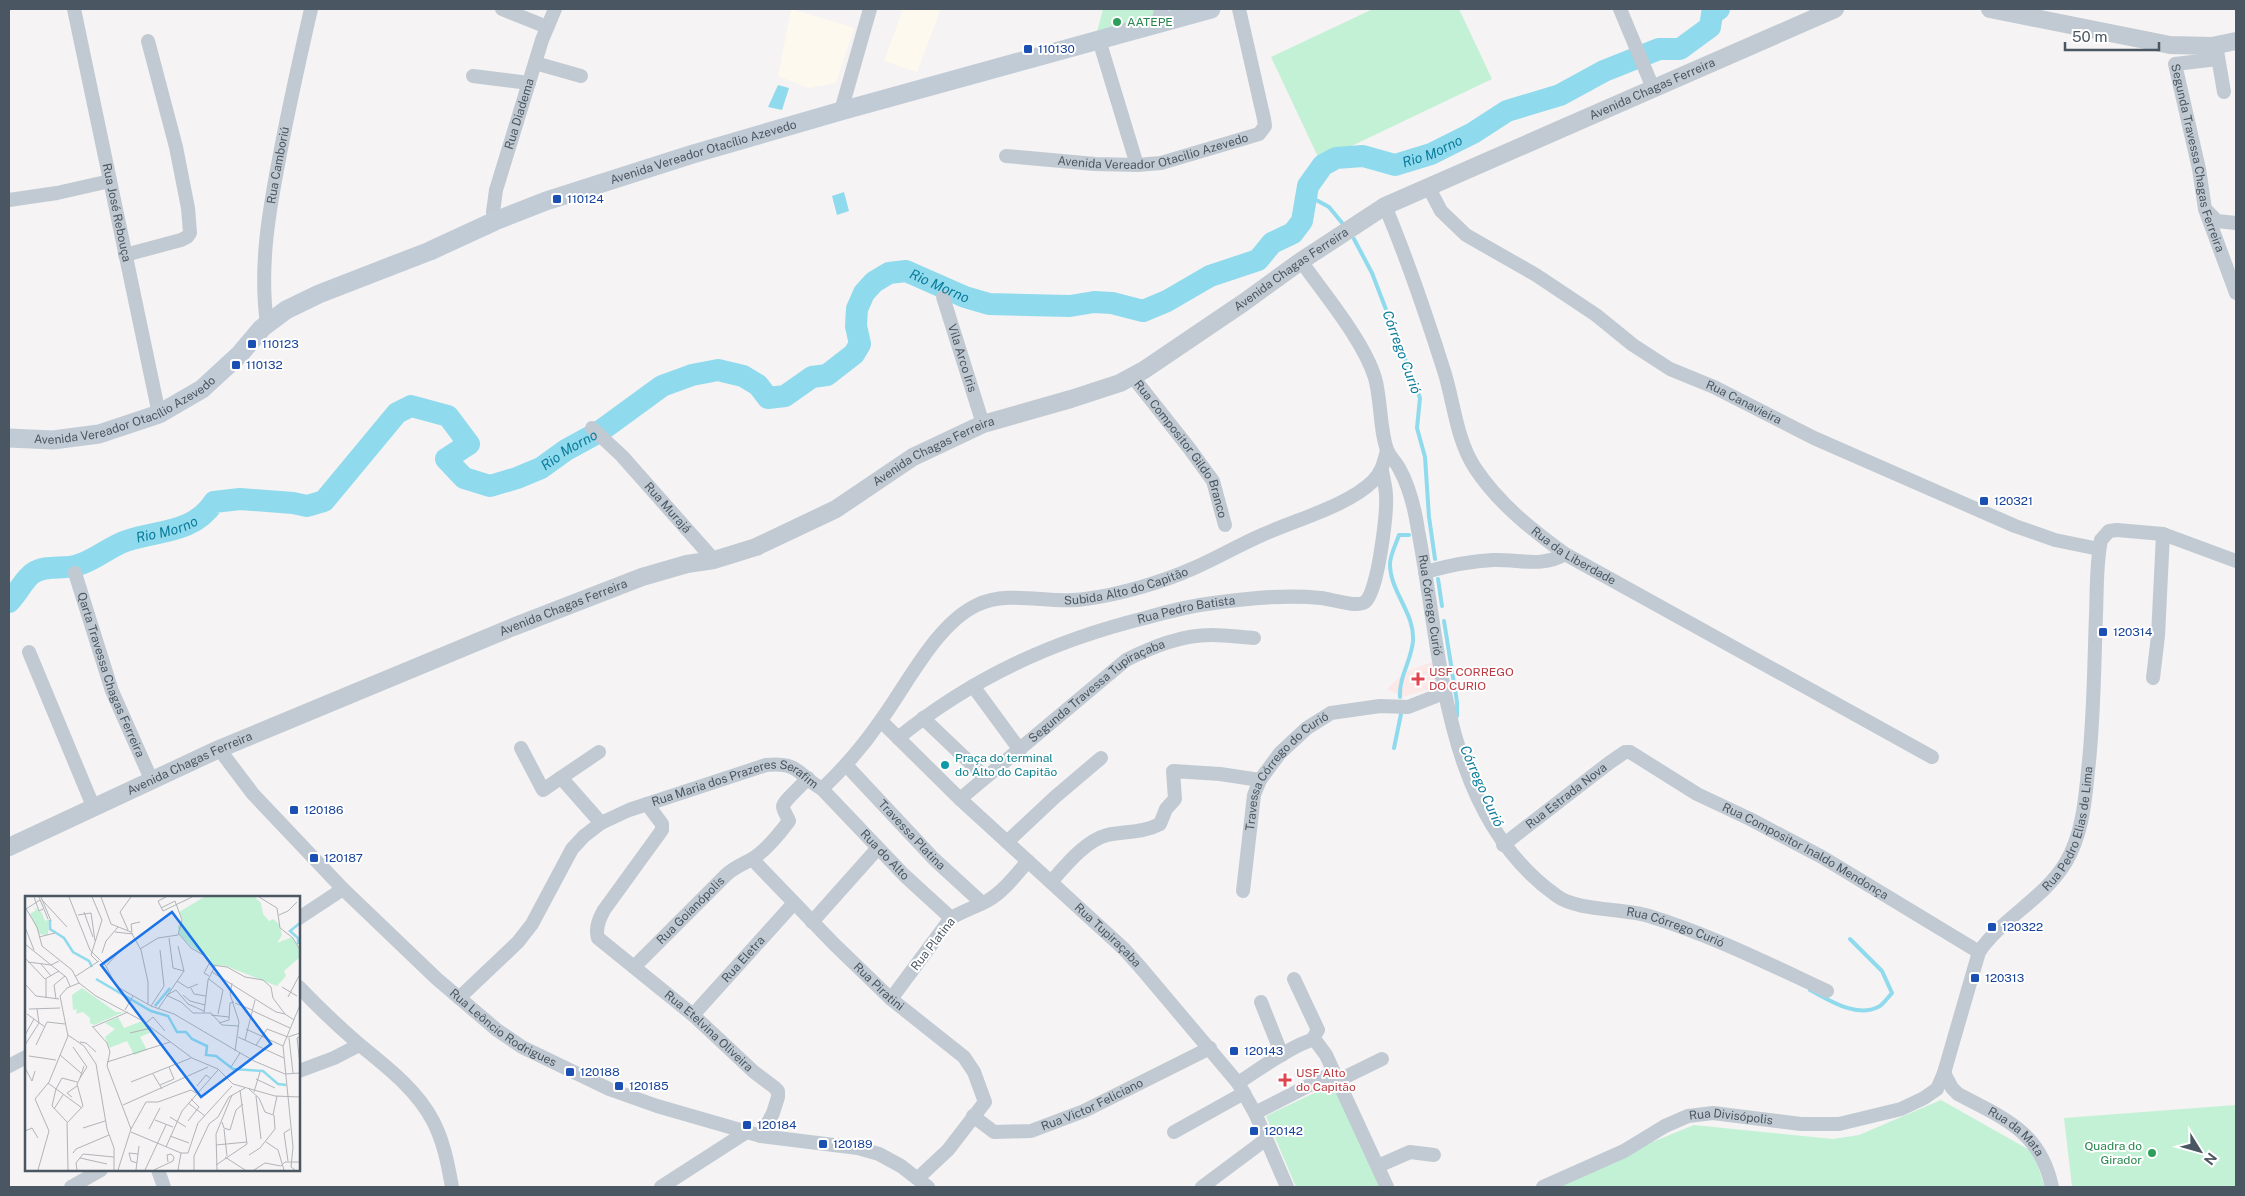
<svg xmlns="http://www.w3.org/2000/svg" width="2245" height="1196" font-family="'Public Sans',sans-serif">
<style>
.commercial{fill:#fdf9ef}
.medical{fill:#fce8e6}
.green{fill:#c3f1d5}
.water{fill:#90daee}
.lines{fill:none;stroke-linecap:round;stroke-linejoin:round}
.stream{stroke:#90daee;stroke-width:4}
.river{stroke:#90daee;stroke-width:22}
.minor{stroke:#c1cad2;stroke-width:14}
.tertiary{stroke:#c1cad2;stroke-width:18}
.secondary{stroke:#c1cbd6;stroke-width:19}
.leisure-dot{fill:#2e9e5b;stroke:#fff;stroke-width:2}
.transit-dot{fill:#1a4fb4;stroke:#fff;stroke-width:2}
.health-dot{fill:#e0444e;stroke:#fff;stroke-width:2}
.culture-dot{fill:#0f9aa8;stroke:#fff;stroke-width:2}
.labels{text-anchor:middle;stroke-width:4;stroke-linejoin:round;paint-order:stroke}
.leisure-label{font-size:12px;fill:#27864d;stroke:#fff;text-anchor:start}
.transit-label{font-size:12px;fill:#164399;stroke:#fff;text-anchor:start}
.street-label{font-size:12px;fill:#4a5661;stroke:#fff}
.health-label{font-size:12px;fill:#be3a42;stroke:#fff;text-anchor:start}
.culture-label{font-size:12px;fill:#0d838f;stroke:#fff;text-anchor:start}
.water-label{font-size:14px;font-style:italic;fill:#0c7c9b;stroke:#fff}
.inset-river{fill:none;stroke:#90daee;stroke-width:2.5}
.inset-road{fill:none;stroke:#b1b4b9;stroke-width:1}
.view{fill:#1a73e8;fill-opacity:0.15;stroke:#1a73e8;stroke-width:2.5}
.inset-edge{fill:none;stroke:#4a5661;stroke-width:2.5}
</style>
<rect width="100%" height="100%" fill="#f5f3f3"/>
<!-- commercial -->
<path class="commercial" d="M791 9 854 28 836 83 808 88 778 76Z
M903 9H941L917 72 884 61Z"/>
<!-- medical -->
<path class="medical" d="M1435 661 1440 686 1402 697 1387 689 1405 672Z"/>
<!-- green -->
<path class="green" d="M1103 9H1183L1097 32Z
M1373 9H1459L1492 79 1320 161 1271 57Z
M1333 1084 1383 1187H1296L1266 1116Z
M1941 1100 2033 1152 2045 1187H1543L1694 1125 1833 1139 1859 1135Z
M2236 1105V1187H2072L2064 1118Z"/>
<!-- water -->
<path class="water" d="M778 85 789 88 782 110 768 107Z
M844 192 849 211 837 215 832 196Z"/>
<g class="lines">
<!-- stream -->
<path class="stream" d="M1307 195 1329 207 1343 224
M1354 239 1372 273 1420 398 1417 428 1425 457 1429 517 1435 559
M1438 579 1442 606
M1444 621 1457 702V716
M1400 697C1399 676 1411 662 1413 641 1415 613 1390 592 1390 564 1390 555 1396 544 1399 535H1409
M1394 748 1401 714
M1810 990C1829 1000 1856 1018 1878 1007 1883 1005 1888 997 1892 993L1882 971 1850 939"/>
<!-- river -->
<path class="river" id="s1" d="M9 602C17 594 25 578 33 573 46 564 64 570 78 565 95 560 109 547 126 541 158 530 193 534 214 502L240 499 293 503 307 506 324 501 397 413 411 406 448 416 469 444 446 459 464 478 490 486 517 478 541 468 566 450 599 432 662 386 692 375 718 370 743 376 758 385 768 398 785 396 812 377 827 375 854 354 860 344 856 326 857 309 864 293 874 282 889 273 906 271 965 297 989 304 1070 306 1094 302 1112 303 1143 311 1167 301 1210 276 1258 260 1272 243 1293 233 1302 221 1308 186 1323 165 1336 158 1363 156 1395 165 1431 154 1473 133 1507 111 1560 95 1604 71 1659 49H1680L1710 27 1712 14 1719 9"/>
<!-- minor -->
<g class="minor">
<path id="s2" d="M74 9 159 414"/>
<path d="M502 9 547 27"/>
<path d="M1620 9 1653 88"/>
<path d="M1158 25 1161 9"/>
<path d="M1099 40 1137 165"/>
<path d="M2217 51 2224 92"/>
<path id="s3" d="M2218 59 2175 64 2199 169 2205 209 2236 293"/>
<path d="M535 63 581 76"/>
<path d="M473 76 529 83"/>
<path d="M841 111 870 9"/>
<path id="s4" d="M1006 156 1095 164 1137 165 1161 163 1259 134 1265 126 1264 119 1239 9"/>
<path id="s5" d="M1429 188 1441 211 1466 235 1536 275 1596 315 1633 345 1670 369 1714 387 1814 438 2015 526 2055 540 2099 549"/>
<path d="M9 200 57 193 110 181"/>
<path id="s6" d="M1385 206C1408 261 1427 317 1445 374 1454 404 1457 441 1475 468 1499 504 1531 529 1565 554L1932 757"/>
<path d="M2205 209 2217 221 2236 223"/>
<path id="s7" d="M495 221 493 212 496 190 542 40 555 9"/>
<path d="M125 255 181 240 187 237 190 233 188 208 176 147 148 41"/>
<path id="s8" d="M1301 261C1324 294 1364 341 1375 378 1381 398 1380 435 1388 452 1391 458 1396 462 1399 468 1409 486 1415 510 1418 530 1442 654 1442 815 1557 896 1577 911 1623 908 1649 916 1711 935 1769 964 1827 991"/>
<path id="s9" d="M943 297 983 424"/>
<path id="s10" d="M267 324C259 266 269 211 280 154 289 106 300 57 311 9"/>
<path id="s11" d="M1132 376 1189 448 1213 481 1225 525"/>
<path id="s12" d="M592 428 622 456 714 560"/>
<path d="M1425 572C1447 566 1470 561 1493 560 1519 559 1542 568 1565 554"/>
<path id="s13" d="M75 573 112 691 151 779"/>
<path d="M29 652 93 806"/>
<path d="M2153 678 2158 636 2163 534"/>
<path d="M973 686 1020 750"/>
<path d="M923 718 985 777"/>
<path id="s14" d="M881 721 960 799 1124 949 1141 968 1238 1083 1255 1113 1287 1187"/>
<path id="s15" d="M898 738C972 678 1052 641 1145 618 1163 613 1181 608 1200 605 1239 599 1281 594 1321 598 1331 599 1357 608 1365 602 1378 593 1387 513 1386 496 1386 487 1383 478 1382 470"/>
<path d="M521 748 543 790 559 779 564 781 601 823"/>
<path id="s16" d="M219 749 253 794 343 889 437 979 497 1030 522 1047 609 1089 657 1106 761 1136 858 1148 879 1154 901 1166 928 1187"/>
<path id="s17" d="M846 765 934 859 982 903"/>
<path d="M559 779 599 752"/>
<path id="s18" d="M822 789 904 875 951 918"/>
<path id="s19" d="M960 799 1126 660C1152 647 1181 635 1211 635 1225 635 1240 637 1254 638"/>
<path id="s20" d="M647 804 662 824V830L604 910C599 919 595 928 598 938L693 1015 754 1072 774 1087 778 1091V1097L773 1113 761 1136"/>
<path d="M1007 842 1055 797 1101 758"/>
<path id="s21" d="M1503 845 1609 763 1625 752H1630L1697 794 1750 819 1822 857 1979 952"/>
<path id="s22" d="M752 859 834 944 891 999 964 1057 974 1072 985 1102 948 1150 918 1178"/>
<path d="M1051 882C1066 865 1085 841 1107 835 1126 831 1143 833 1160 824L1166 809 1175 799 1173 771 1220 774 1260 780"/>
<path id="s23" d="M1243 891 1254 795 1260 780 1280 753 1307 728 1331 713 1380 706 1408 707 1444 693"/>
<path d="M299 918 343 889"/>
<path d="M812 922 878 848"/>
<path id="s24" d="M634 967 727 874C735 867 743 864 752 859 764 852 780 833 789 821 788 817 783 811 783 806 783 802 804 783 808 778"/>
<path d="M1294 979 1318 1030 1312 1040"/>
<path d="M299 987C318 1007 339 1027 360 1045 387 1067 417 1090 433 1121 444 1142 448 1165 452 1187"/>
<path id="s25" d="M459 998 518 942 532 924 572 849 584 836 601 823 629 810 766 765C801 762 797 775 822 789 844 768 864 745 881 720 907 685 936 624 977 605 1010 589 1050 605 1085 599 1118 595 1163 582 1194 568 1217 558 1239 545 1262 535 1295 520 1348 506 1373 481 1382 472 1384 462 1387 450"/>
<path d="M891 999 951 918C963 911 975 907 987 901 1003 892 1016 875 1028 861"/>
<path d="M1261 1002 1282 1055"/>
<path id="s26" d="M693 1015 794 903"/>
<path d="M9 1066 26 1057"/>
<path d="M299 1071 334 1058 359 1045"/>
<path id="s27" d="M1944 1073 1952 1088 1958 1094C2005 1119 2040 1131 2052 1187"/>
<path d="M1337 1081 1382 1059"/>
<path d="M1238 1083C1254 1073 1299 1040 1315 1040L1326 1055 1387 1187"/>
<path d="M1255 1113 1333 1073"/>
<path id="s28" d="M973 1116 994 1132 1031 1131 1084 1111 1210 1048"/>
<path d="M1174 1132 1244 1093"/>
<path d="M1378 1166 1410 1152 1434 1155"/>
<path d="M158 1170 164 1187"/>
<path d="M71 1187 101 1170"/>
<path d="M661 1187 748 1131"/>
<path d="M1202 1187 1265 1140"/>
<path id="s29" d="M1543 1187 1624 1151 1665 1126 1688 1116 1713 1113 1801 1124H1839L1901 1109 1924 1098 1937 1089 1944 1073 1979 952C2003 917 2044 899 2066 862 2082 835 2085 802 2088 771 2094 719 2094 667 2096 615 2097 591 2096 564 2101 540L2109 531 2117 530 2163 534 2236 561"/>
</g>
<!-- tertiary -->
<g class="tertiary">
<path d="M1990 9 2170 45 2212 46 2236 41"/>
<path id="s30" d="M9 847 219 749 513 627 642 577 687 564 714 560 756 547 836 509 913 457 983 424 1071 399 1120 383 1144 370 1243 303 1301 261 1385 206 1835 9"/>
</g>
<!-- secondary -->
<path class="secondary" id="s31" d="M9 438 53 440 99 434 159 414 202 389 240 354 262 328 286 310 319 294 430 251 495 221 546 201 693 154 841 111 1211 9"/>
</g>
<!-- markers -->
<g class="leisure-dot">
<circle cx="1117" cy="22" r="5"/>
<circle cx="2152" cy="1153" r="5"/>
</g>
<g class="transit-dot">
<rect x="1023" y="44" width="10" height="10" rx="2.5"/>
<rect x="552" y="194" width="10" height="10" rx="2.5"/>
<rect x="247" y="339" width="10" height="10" rx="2.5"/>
<rect x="231" y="360" width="10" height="10" rx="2.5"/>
<rect x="1979" y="496" width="10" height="10" rx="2.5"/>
<rect x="2098" y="627" width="10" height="10" rx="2.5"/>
<rect x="289" y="805" width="10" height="10" rx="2.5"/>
<rect x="309" y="853" width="10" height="10" rx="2.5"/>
<rect x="1987" y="922" width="10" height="10" rx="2.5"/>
<rect x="1970" y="973" width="10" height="10" rx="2.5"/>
<rect x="1229" y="1046" width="10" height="10" rx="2.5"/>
<rect x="565" y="1067" width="10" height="10" rx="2.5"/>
<rect x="614" y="1081" width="10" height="10" rx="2.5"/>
<rect x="742" y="1120" width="10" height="10" rx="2.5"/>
<rect x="1249" y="1126" width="10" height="10" rx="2.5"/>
<rect x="818" y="1139" width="10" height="10" rx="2.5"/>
</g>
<g class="health-dot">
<path d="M1415.5 671.5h5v5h5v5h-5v5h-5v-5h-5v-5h5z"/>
<path d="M1282.5 1072.5h5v5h5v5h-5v5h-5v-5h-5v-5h5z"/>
</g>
<circle class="culture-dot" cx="945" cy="765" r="5"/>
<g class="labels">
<!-- leisure labels -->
<g class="leisure-label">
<text x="1127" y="26">AATEPE</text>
<text x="2142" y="1150" text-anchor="end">Quadra do<tspan x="2142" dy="14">Girador</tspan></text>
</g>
<!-- transit labels -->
<g class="transit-label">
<text x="1038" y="53">110130</text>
<text x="567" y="203">110124</text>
<text x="262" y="348">110123</text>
<text x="246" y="369">110132</text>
<text x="1994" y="505">120321</text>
<text x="2113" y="636">120314</text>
<text x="304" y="814">120186</text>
<text x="324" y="862">120187</text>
<text x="2002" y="931">120322</text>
<text x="1985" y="982">120313</text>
<text x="1244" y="1055">120143</text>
<text x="580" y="1076">120188</text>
<text x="629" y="1090">120185</text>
<text x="757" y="1129">120184</text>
<text x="1264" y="1135">120142</text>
<text x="833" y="1148">120189</text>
</g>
<!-- street labels -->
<g class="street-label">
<text dy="4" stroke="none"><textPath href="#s30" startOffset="1819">Avenida Chagas Ferreira</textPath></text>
<text dy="4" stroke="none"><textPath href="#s7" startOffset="111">Rua Diadema</textPath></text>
<text dy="4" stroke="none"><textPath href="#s4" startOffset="149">Avenida Vereador Otacilio Azevedo</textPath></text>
<text dy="4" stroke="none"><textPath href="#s31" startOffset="766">Avenida Vereador Otacílio Azevedo</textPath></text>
<text dy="4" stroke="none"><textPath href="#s3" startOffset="140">Segunda Travessa Chagas Ferreira</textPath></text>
<text dy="4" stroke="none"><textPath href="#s10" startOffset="160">Rua Camboriú</textPath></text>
<text dy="4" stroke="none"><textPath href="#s2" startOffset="208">Rua José Rebouça</textPath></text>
<text dy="4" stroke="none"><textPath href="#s30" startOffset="1414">Avenida Chagas Ferreira</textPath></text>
<text dy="4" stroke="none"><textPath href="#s9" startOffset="64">Vila Arco Iris</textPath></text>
<text dy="4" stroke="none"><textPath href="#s5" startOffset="386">Rua Canavieira</textPath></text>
<text dy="4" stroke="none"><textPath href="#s31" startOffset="122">Avenida Vereador Otacílio Azevedo</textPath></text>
<text dy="4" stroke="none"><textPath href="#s11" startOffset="89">Rua Compositor Gildo Branco</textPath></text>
<text dy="4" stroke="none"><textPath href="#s30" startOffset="1009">Avenida Chagas Ferreira</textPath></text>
<text dy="4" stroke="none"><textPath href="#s12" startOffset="110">Rua Murajá</textPath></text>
<text dy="4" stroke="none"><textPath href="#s6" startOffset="411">Rua da Liberdade</textPath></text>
<text dy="4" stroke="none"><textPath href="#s25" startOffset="861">Subida Alto do Capitão</textPath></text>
<text dy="4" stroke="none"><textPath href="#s8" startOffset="375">Rua Córrego Curió</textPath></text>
<text dy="4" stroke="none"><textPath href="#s30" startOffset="604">Avenida Chagas Ferreira</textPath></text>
<text dy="4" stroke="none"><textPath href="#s15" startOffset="319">Rua Pedro Batista</textPath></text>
<text dy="4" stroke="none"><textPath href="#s13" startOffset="108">Qarta Travessa Chagas Ferreira</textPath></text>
<text dy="4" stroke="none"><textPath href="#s19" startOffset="175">Segunda Travessa Tupiraçaba</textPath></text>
<text dy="4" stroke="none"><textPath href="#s30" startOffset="199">Avenida Chagas Ferreira</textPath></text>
<text dy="4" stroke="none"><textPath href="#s23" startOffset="134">Travessa Córrego do Curió</textPath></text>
<text dy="4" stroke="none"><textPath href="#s25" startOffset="372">Rua Maria dos Prazeres Serafim</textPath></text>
<text dy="4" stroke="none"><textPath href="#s21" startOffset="80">Rua Estrada Nova</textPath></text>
<text dy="4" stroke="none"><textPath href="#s29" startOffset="720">Rua Pedro Elias de Lima</textPath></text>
<text dy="4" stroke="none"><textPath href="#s17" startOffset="96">Travessa Platina</textPath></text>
<text dy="4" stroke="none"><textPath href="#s21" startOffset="360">Rua Compositor Inaldo Mendonça</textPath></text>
<text dy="4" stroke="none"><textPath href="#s18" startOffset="91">Rua do Alto</textPath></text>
<text dy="4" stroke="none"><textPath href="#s24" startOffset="80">Rua Goianópolis</textPath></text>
<text dy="4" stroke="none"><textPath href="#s8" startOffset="825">Rua Córrego Curió</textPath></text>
<text dy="4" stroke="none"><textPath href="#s14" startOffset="312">Rua Tupiraçaba</textPath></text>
<text transform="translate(933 944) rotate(-52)" y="4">Rua Platina</text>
<text dy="4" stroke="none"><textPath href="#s26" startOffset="75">Rua Eletra</textPath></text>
<text dy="4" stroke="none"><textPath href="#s22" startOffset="180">Rua Piratini</textPath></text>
<text dy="4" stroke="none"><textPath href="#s16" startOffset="400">Rua Leôncio Rodrigues</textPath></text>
<text dy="4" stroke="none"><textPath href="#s20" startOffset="304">Rua Etelvina Oliveira</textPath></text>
<text dy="4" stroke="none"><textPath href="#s28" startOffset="130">Rua Victor Feliciano</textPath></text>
<text dy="4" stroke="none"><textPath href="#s29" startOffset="205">Rua Divisópolis</textPath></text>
<text dy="4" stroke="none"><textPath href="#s27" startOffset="95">Rua da Mata</textPath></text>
</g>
<!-- health labels -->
<g class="health-label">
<text x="1429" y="676">USF CORREGO<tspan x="1429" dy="14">DO CURIO</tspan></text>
<text x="1296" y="1077">USF Alto<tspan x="1296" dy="14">do Capitão</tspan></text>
</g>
<!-- culture labels -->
<g class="culture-label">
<text x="955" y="762">Praça do terminal<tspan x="955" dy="14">do Alto do Capitão</tspan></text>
</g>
<!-- water labels -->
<g class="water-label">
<text dy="5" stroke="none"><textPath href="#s1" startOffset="1772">Rio Morno</textPath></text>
<text dy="5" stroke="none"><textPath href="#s1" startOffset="1201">Rio Morno</textPath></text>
<text transform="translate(1402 352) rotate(70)" y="5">Córrego Curió</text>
<text dy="5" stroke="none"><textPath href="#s1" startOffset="720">Rio Morno</textPath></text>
<text dy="5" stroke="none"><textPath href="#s1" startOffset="180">Rio Morno</textPath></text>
<text transform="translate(1482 786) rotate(66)" y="5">Córrego Curió</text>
</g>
</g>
<!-- overview -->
<g transform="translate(25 896)">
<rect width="275" height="275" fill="#f5f3f3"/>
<path d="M179 1H230L236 7 238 18 244 25 248 23 254 28 257 39 252 47 267 41 275 53V61L259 75 261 80 252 90 201 70 187 69 184 61 167 51 154 38 153 30 158 24 154 16ZM7 10 17 17 20 25 24 23 23 39 14 38 5 18 11 14ZM57 92 91 116H99L69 129 65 127V122L58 116 51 118 52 113 48 114 47 99ZM93 121 99 132 117 125 129 135 115 141 122 154 109 159 102 145 84 152 80 141 90 133 80 127Z" fill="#c3f1d5"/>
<path class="inset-river" d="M25 24V33L39 42 48 56 64 65 67 71M273 48V42L265 35 275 27M71 83 126 115 143 120 152 136H161L167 143 182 150 181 159 191 160 208 173 238 175 253 188 261 189M130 110 145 92"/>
<path class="inset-road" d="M9 1 14 15 18 13M14 1 23 23M16 1 26 25M44 1 65 54 81 70 91 90 126 110 149 118 229 165 260 178 275 177M67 1 77 24 66 59 73 66M76 1 86 28 106 36 116 54 123 86V108M141 1 133 5 138 15 167 1M234 1 252 12 255 32 268 42 275 54M18 5 42 31M0 11 12 31 17 50 47 74 54 87 71 100 116 124 167 162 193 173 208 188 250 200 275 201M136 12 150 5 157 24 153 39M1 13 15 4M59 16 68 41M53 19 66 17 70 45M254 19 263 15 272 6M0 31 9 54M103 34 95 16 106 1M90 36 108 38M107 36 106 28 115 26M154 38 166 52 182 61 187 69 202 71 220 81 238 84 246 91 248 102 260 118 269 124M14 41 30 37M144 42 148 72 159 75M0 48 41 81 45 90M115 53 133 42 153 39M77 57 81 45 93 31M0 62 20 83 34 75M3 66 26 69 34 65M16 68 26 80M82 69 97 53M187 76 251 116 260 118M51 80 74 65M184 80 179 77 185 66M21 83V102M184 83 198 94M152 85 163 92 173 88M207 87 205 98 214 126 210 155M0 88 11 100 34 103M257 91 272 100M166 92 169 98 181 100M141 99 156 106 168 117H186L197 129 214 130M142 99 151 94 163 108 179 115M158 99 165 105 180 109M263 101 275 78M31 103 29 89 40 80M210 107 227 114M126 110 139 90 135 54M4 113 35 112M133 113 159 75 153 50M100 114 108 100M228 115 265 132M179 117 183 84 190 70M2 118 20 131M193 118 198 94M186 119 204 121M22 126 40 128M121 127 128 121 140 135M194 127 204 124 205 107 209 106M67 130 82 147 85 156 82 170 106 233 93 274M68 131 103 116M221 133 258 150M105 137 126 132M0 139 9 123M43 139 59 150 71 168 82 233 89 252V274M213 141 259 162M275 141 272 142 275 169M264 142 268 177M220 144 230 104M55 146 61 147 71 156M0 149 14 127 12 113M11 149 22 126M231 149 242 133 263 141 275 137M48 151 62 171 55 182 59 170M35 159 56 177M4 160 31 164M82 166 145 146M206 171 215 157M0 172 7 185 10 175M128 178 137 193M231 183 250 192M106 186 166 162M23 187 57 212M135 189 149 183 144 171M172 190 181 179 185 182M31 193 27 210 42 226M31 193 37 182 52 186M224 193 234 202 240 216 248 219 252 200M229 196 235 176M231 200 236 243M47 201 42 197 52 190M163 207 180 220M98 209 183 171M29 213 38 199M145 221 161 231M130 224 148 231M163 225 174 211 166 203M197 226 199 232 205 234 211 214 218 208M58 232 80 225M106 233 121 206H133L166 194 171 197M124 233 135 212M199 233 202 260M0 235 7 232 13 242M106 236 156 257M145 240 164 247M241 246 253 254 259 274M191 249 222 246M141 251 157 215 193 174M48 257 51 253 84 239M156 257H163L173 227 207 190M224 259 235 252 250 233 249 219M200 261 220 274M55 262 82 268M263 265 259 237 265 233M112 267 106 265 104 257 113 258M191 269 222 248 215 194M256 270 260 266H275M13 274 24 235 10 203 24 186 43 140 35 100 42 92 54 87M43 274 42 227 58 210 52 188 55 182M52 274 51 267 58 258 89 261M111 274 114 250M120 274 141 229M129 274 148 265 149 261 146 258 142 259 143 266M153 274 156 257M169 274V260L184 228 193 221 204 201 220 192M192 274 191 238 207 199M229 274 240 267 256 270M270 274 266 271 268 251 258 150 275 109"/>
<path class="view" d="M147 16 246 148 176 201 76 69Z"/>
<rect width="275" height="275" class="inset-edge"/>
</g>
<!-- border -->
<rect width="2245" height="1196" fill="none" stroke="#4a5661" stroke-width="20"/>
<!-- north arrow -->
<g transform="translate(2200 1151) rotate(127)" stroke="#ffffff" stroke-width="4" paint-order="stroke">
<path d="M0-4L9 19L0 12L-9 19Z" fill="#4a5661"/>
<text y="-8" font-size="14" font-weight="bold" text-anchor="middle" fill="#4a5661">N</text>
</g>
<!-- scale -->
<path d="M2065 42v8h94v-8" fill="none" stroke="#4a5661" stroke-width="2.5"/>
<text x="2072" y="42" font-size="15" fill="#4a5661" stroke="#ffffff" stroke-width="4" paint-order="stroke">50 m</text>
</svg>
